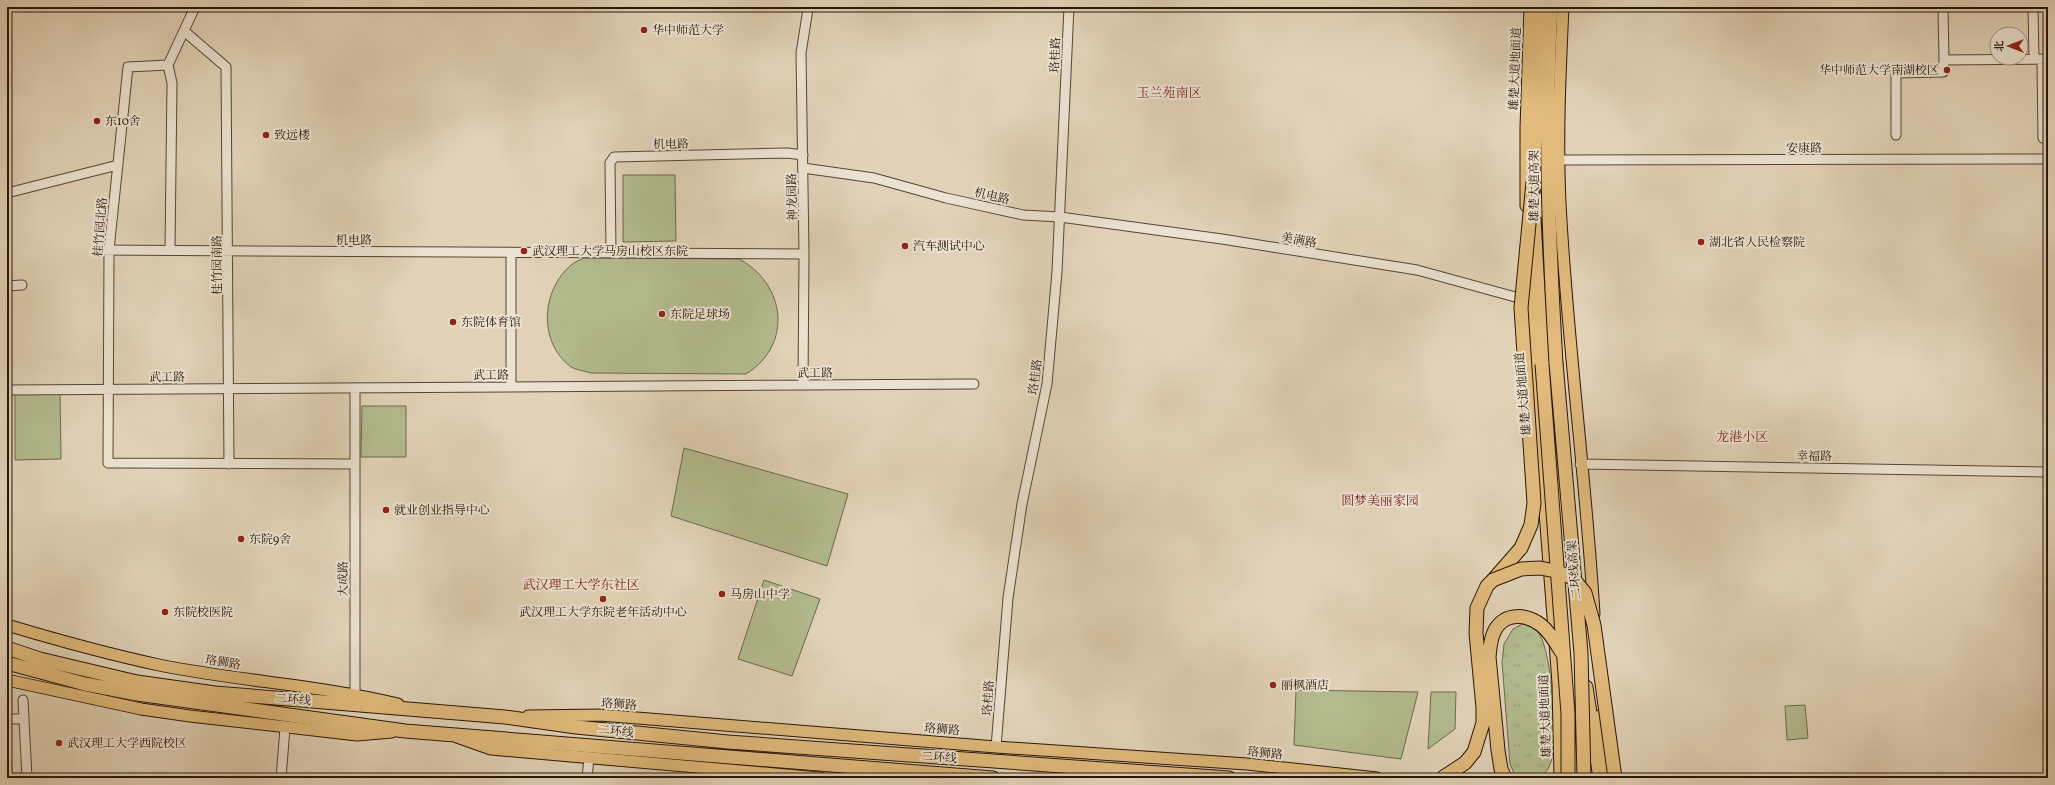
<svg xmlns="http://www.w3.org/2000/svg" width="2055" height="785" font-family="Vollkorn,'Noto Serif SC',serif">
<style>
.grass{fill:url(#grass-tufts);stroke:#6d694c}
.park{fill:#b3bc8f;stroke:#6d694c}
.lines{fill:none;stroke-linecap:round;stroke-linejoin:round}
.minor-casing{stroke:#564534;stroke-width:11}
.major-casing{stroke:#271608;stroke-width:13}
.highway-casing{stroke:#271608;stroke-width:15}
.minor{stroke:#ece2d1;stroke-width:9}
.major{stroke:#e1ba7c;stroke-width:11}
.highway{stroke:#e1ba7c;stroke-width:13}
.highway-bridge-casing{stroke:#271608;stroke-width:15;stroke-linecap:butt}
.highway-bridge{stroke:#e1ba7c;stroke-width:13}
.poi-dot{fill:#8f2418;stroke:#ece2d1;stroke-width:1.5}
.labels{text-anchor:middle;stroke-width:4;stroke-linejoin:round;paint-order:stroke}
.poi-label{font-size:12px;fill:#271608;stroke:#ece2d1;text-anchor:start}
.street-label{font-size:12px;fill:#271608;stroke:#ece2d1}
.neighbourhood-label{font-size:13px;fill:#7a1f14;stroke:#ece2d1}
</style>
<defs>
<pattern id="grass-tufts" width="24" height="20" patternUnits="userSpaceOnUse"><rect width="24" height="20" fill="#b3bc8f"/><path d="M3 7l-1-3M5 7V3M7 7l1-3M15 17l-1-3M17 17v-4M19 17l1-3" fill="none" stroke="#9aa17a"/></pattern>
</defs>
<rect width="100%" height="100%" fill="#e2d3b8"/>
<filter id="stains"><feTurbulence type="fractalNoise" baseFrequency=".005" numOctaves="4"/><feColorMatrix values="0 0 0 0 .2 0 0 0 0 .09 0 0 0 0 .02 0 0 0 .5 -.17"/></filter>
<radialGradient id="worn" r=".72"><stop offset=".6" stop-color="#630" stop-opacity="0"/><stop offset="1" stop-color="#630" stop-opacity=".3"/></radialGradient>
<!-- grass -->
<path class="grass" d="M1522 624C1529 626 1536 629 1540 635 1552 656 1558 739 1551 762 1549 768 1545 773 1542 778H1516L1510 764 1502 662 1504 644 1513 629Z"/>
<!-- park -->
<path class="park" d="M623 175H675L676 241 623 242Z
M584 258 739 259C786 284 793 345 746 374L591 373C585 371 576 370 571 367 538 342 541 291 571 265 574 262 580 260 584 258Z
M15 393H60L61 459 15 460Z
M362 406H406V457H361Z
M684 448 848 494 827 566 671 516Z
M764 580 820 599 792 676 738 659Z
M1296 690 1418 692 1401 759 1294 745Z
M1431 692H1456L1455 729 1428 749Z
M1805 705 1808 738 1787 740 1785 706Z"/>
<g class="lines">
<!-- minor casing -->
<g class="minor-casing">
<path id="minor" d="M195 7 168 65 128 67 109 250 108 463 355 464V388
M1943 7 1944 60 2048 59
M2033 7 2034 59
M184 31 226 67 229 464
M2042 59 2043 138
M168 65 172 83 170 249
M1896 135V73L1943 72 1944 60
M1559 160 2048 159
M803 168 874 178 946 198 1023 215 1060 217 1222 239 1417 270 1526 300
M7 193 118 165
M98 250 804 254
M511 253V387
M611 253 610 163 614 157 787 153 803 155
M8 286 22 285
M803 385 804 254 801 53 808 9
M7 390 974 384
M355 464V694
M1580 464 2048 472
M23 700 27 778
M7 719H24
M996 747 1008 598 1022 504 1047 384 1057 272 1069 7
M281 778 285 728
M587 778 589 758"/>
</g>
<!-- major casing -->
<g class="major-casing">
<path id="major" d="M1563 7C1560 72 1557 137 1560 203 1567 340 1586 477 1594 614
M1526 206V128L1530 7
M1529 275 1531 327 1558 683 1560 778
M7 625C57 640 108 654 159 665 238 681 319 685 398 704
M7 680 141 709 190 716 357 735 392 732
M1601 715 1604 771
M528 716 600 715 996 747 1247 764 1377 778
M457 737 491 749 820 778"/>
</g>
<!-- highway casing -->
<g class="highway-casing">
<path id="highway" d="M1551 7C1544 126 1549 244 1556 363
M1533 193 1539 7
M1534 219 1542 364
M1493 580 1521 548
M7 648 40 659 137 682 215 693 505 717 576 727 728 742 1229 778
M7 663 85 684 137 694 405 731 993 778
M1586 687 1600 778"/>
</g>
<!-- minor -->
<use href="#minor" class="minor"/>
<!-- major -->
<use href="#major" class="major"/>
<!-- highway -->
<use href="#highway" class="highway"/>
<!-- highway-bridge casing -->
<g class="highway-bridge-casing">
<path id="highway-bridge" d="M1556 363 1581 653 1584 778
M1542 364 1568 714V778
M1521 548 1531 525 1534 503 1521 308 1533 182
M1442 778 1465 763 1474 752 1483 723V708L1476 633 1477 608 1487 586 1493 580 1521 569 1540 568 1555 571 1573 578 1585 593 1594 625 1615 778
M1505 778 1501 769 1498 750 1489 657C1490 648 1490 639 1495 630 1505 612 1527 614 1541 625 1550 632 1556 643 1562 653"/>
</g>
<!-- highway-bridge -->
<use href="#highway-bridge" class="highway-bridge"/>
</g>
<!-- markers -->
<g class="poi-dot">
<circle cx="644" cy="30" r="4"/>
<circle cx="1947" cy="70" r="4"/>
<circle cx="97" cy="121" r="4"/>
<circle cx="266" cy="135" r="4"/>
<circle cx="1701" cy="242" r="4"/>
<circle cx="905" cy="246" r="4"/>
<circle cx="524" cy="251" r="4"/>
<circle cx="662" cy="314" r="4"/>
<circle cx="453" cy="322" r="4"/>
<circle cx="386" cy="510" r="4"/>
<circle cx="241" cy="539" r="4"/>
<circle cx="722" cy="594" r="4"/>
<circle cx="603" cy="599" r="4"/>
<circle cx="165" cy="612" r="4"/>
<circle cx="1273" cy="685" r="4"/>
<circle cx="59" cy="743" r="4"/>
</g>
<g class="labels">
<!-- poi labels -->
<g class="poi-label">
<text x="652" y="34">华中师范大学</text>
<text x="1939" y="74" text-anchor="end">华中师范大学南湖校区</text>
<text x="105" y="125">东10舍</text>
<text x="274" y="139">致远楼</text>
<text x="1709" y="246">湖北省人民检察院</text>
<text x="913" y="250">汽车测试中心</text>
<text x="532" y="255">武汉理工大学马房山校区东院</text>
<text x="670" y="318">东院足球场</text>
<text x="461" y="326">东院体育馆</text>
<text x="394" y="514">就业创业指导中心</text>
<text x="249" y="543">东院9舍</text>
<text x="730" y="598">马房山中学</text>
<text x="173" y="616">东院校医院</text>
<text x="603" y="616" text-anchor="middle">武汉理工大学东院老年活动中心</text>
<text x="1281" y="689">丽枫酒店</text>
<text x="67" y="747">武汉理工大学西院校区</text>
</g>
<!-- street labels -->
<g class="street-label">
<text transform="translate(1055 55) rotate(-88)" y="4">珞桂路</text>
<text transform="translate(1515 69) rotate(-88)" y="4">雄楚大道地面道</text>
<text transform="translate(671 144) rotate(-1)" y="4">机电路</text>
<text x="1804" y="152">安康路</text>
<text transform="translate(1534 186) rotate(-90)" y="4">雄楚大道高架</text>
<text transform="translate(992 196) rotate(13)" y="4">机电路</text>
<text transform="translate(792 197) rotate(-91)" y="4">神龙园路</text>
<text transform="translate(100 227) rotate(-85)" y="4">桂竹园北路</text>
<text x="354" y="244">机电路</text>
<text transform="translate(1299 240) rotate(10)" y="4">美满路</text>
<text transform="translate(217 265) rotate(-90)" y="4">桂竹园南路</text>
<text x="815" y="377">武工路</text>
<text x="491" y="379">武工路</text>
<text x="167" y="381">武工路</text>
<text transform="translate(1035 377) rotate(-82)" y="4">珞桂路</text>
<text transform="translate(1523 394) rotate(-95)" y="4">雄楚大道地面道</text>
<text transform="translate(1814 456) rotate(1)" y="4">幸福路</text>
<text transform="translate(1574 570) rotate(-95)" y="4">二环线高架</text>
<text transform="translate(343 579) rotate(-90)" y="4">大成路</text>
<text transform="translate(223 662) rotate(9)" y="4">珞狮路</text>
<text transform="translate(988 698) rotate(-86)" y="4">珞桂路</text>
<text transform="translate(293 699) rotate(5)" y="4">二环线</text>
<text transform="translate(619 704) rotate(4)" y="4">珞狮路</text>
<text transform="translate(1545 716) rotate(-92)" y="4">雄楚大道地面道</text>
<text transform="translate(942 729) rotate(5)" y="4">珞狮路</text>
<text transform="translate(616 731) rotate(6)" y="4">二环线</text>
<text transform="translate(1265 753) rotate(6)" y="4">珞狮路</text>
<text transform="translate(939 757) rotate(4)" y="4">二环线</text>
</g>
<!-- neighbourhood labels -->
<g class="neighbourhood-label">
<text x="1169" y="97">玉兰苑南区</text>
<text x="1742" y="441">龙港小区</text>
<text x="1380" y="505">圆梦美丽家园</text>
<text x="581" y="589">武汉理工大学东社区</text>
</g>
</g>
<!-- margin -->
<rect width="2055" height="785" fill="none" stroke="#e2d3b8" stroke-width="24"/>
<rect x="8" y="8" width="2039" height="769" fill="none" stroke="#271608" stroke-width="2"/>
<rect x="12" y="12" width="2031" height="761" fill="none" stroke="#271608"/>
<!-- north arrow -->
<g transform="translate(2009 46) rotate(270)"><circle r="19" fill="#ece2d1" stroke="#9d9081"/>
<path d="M0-3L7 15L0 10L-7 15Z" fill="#8f2418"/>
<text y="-6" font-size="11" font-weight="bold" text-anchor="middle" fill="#271608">北</text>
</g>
<rect width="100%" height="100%" filter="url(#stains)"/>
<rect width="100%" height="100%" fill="url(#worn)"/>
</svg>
